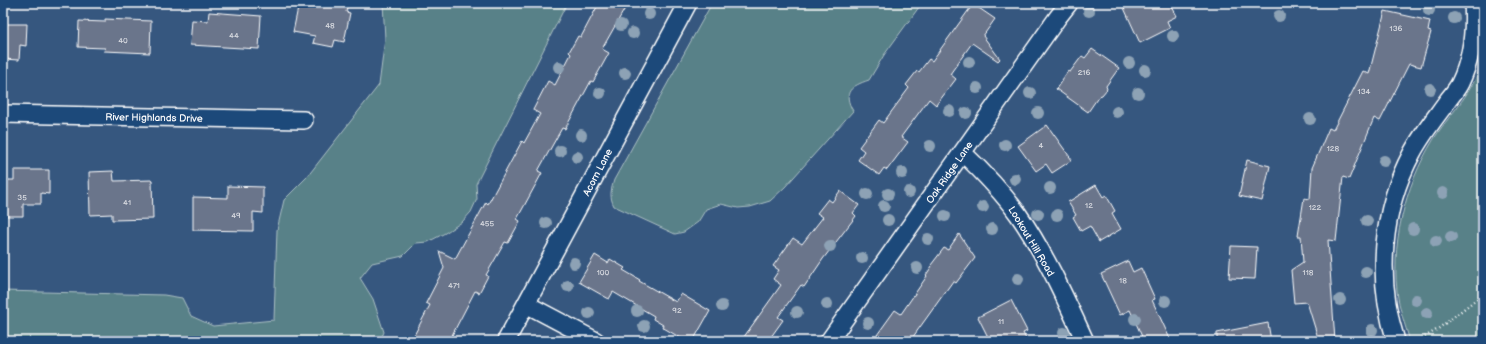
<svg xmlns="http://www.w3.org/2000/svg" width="1486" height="344" font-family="'Balsamiq Sans',sans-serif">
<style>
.green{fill:#588188;stroke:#acc0c4}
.building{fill:#6b748b;stroke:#fff}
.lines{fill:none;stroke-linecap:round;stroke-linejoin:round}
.minor-casing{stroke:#fff;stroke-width:20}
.path{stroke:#fff;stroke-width:2.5;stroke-dasharray:1 3;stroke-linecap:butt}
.minor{stroke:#1f4a7a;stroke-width:17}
.tree{fill:#8da2b5}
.labels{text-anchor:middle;stroke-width:3.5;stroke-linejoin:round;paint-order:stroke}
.number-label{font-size:8px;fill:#dadce2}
.street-label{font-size:10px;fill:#fff;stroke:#1f4a7a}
</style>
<rect width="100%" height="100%" fill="#36577f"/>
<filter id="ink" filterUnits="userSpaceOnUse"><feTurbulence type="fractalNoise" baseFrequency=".025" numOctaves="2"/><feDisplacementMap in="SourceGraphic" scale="8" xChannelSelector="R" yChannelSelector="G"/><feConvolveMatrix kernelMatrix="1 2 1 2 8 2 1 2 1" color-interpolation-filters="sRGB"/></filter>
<g filter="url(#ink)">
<!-- green -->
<path class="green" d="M383 3H567L476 184 477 199 471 212 462 222 445 233 428 242 416 243 403 256 372 263 360 278 373 299 384 332 380 341H3V291L164 295 182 298 191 316 213 326 274 320 277 230 284 200 307 177 379 85 385 39Z
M712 3H922L884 55 869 80C851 86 842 92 853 111L785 187 770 201 750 207 738 208 721 204 706 209 698 222 684 232 675 234 614 206C609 196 611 190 614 180Z
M1483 58V341H1410C1405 325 1399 308 1397 291 1391 236 1408 177 1439 131 1455 109 1477 86 1483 58Z"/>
<!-- building -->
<path class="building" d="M299 3H348L346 12 350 13 344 42 335 40 333 47 313 43 315 36 293 32Z
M599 3H628L602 49 609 53 593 82 591 81 565 129 562 128 538 171 542 173 517 219 520 221 508 243 505 242 486 275 488 276 479 293 475 291 449 341H411L430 305 426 303 444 268 439 251 455 259 486 202 488 204 522 141 524 143 540 114 533 110 548 81 555 85 571 54 569 52 578 36 581 37Z
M1135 3H1170L1177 16 1167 21 1170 28 1140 43 1124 8Z
M973 4 995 19 983 36 1000 59 998 61 972 43 950 74 956 79 936 105 929 99 901 137 908 142 887 170 884 168 879 175 858 160 864 151 859 147 879 120 883 123 909 88 906 85 917 71 919 72 929 59 932 61Z
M1385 11 1430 21 1428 31 1431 32 1421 67 1409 64 1380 121 1374 118 1349 179 1343 177 1336 241 1328 240 1335 341H1319L1307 302 1294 303 1291 270 1303 262 1301 236H1298L1304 198 1310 199 1312 168 1329 128 1333 130 1363 71 1369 74Z
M209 12 261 16 259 49 190 45 192 20 208 21Z
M105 19 151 21 150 53 104 51 105 48 78 47 79 21 105 22Z
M3 24H27L26 46 20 45 19 60 3 59Z
M1092 49 1119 68 1106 86 1107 89 1102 95 1099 96 1088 112 1056 89 1068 71 1070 72 1082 56 1085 58Z
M1047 125 1072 160 1052 173 1046 164 1036 171 1018 146Z
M1247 160 1270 166 1262 201 1239 196Z
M14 170H49V194L41 193V204H23V216H3V180H14Z
M113 171 114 181 152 180 153 219 112 220V214L90 215 89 172Z
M1096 185 1103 197 1106 195 1115 211 1112 213 1121 229 1099 242 1090 226 1081 231 1073 217 1076 215 1068 202Z
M228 186 263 187V213L253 212V231L193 230V197L228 198Z
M840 191 859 205 853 213 856 216 823 259 804 287 801 285 778 317 783 320 768 341H741L781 285 773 279 779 270 773 266 793 238 802 244 823 217 817 213 828 199 832 202Z
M959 234 975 258 956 283 953 281 910 341H886L877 335 895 310 901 314 927 276 926 275 932 266 931 265 944 248 948 250Z
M1231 246 1257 247 1255 279 1229 278Z
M595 255 608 263 610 259 625 268 623 270 640 280 639 281 676 302 681 294 710 311 693 341H686L662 327 663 325 653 319 654 316 613 292 609 299 579 282Z
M1128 261 1133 272 1141 268 1155 299 1152 300 1171 341H1144L1130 310 1120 315 1101 274Z
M1011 300 1027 331 1023 333 1027 341H990L978 317Z
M1268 323 1271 341H1217V333Z"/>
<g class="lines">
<!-- minor casing -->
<g class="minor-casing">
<path id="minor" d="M3 114 304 120
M963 153C983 172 1002 192 1018 214 1045 253 1065 298 1085 341
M526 304 596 341
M506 341 688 3
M829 341 1058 17 1069 3
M1396 341C1376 279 1381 211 1412 153 1422 134 1436 117 1448 100 1452 95 1457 89 1460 83 1472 58 1475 31 1473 3"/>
</g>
<!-- path -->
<path class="path" d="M1418 341 1438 329 1483 294"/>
<!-- minor -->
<use href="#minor" class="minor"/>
</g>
<!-- trees -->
<g class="tree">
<circle cx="1429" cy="10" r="6"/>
<circle cx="1089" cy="11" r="6"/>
<circle cx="649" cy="14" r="6"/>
<circle cx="1279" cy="16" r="6"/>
<circle cx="1454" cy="18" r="6"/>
<circle cx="621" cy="25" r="6"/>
<circle cx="633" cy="33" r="6"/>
<circle cx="1173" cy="36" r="6"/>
<circle cx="969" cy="62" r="6"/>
<circle cx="1129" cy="63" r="6"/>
<circle cx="559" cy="67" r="6"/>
<circle cx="1145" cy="70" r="6"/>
<circle cx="625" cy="73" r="6"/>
<circle cx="977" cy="88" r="6"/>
<circle cx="1430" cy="89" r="6"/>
<circle cx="600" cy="93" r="6"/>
<circle cx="1030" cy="93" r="6"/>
<circle cx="1138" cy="93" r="6"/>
<circle cx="949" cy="111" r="6"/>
<circle cx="1117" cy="112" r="6"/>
<circle cx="966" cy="113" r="6"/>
<circle cx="1038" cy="113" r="6"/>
<circle cx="1310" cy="119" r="6"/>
<circle cx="581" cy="135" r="6"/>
<circle cx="1005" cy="145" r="6"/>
<circle cx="930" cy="146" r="6"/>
<circle cx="560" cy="151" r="6"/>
<circle cx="577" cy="157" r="6"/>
<circle cx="1384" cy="161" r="6"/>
<circle cx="902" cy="173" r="6"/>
<circle cx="1015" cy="179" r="6"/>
<circle cx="1050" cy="188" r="6"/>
<circle cx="909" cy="192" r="6"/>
<circle cx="1443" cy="193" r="6"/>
<circle cx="867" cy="194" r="6"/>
<circle cx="888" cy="194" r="6"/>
<circle cx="884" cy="206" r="6"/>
<circle cx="983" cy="207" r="6"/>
<circle cx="1038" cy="214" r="6"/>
<circle cx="1057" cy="215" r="6"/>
<circle cx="945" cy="216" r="6"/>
<circle cx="888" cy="220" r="6"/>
<circle cx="1367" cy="221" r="6"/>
<circle cx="546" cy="223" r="6"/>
<circle cx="992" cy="229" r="6"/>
<circle cx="1413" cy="229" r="6"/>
<circle cx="1451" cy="237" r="6"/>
<circle cx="928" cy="239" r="6"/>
<circle cx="1436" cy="241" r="6"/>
<circle cx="830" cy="246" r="6"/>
<circle cx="862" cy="258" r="6"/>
<circle cx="574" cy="263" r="6"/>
<circle cx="917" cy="268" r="6"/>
<circle cx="1366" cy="272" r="6"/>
<circle cx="1018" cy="279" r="6"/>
<circle cx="568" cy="286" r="6"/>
<circle cx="1340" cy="300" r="6"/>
<circle cx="1416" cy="300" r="6"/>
<circle cx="1165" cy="301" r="6"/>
<circle cx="827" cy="304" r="6"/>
<circle cx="722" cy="306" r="6"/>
<circle cx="637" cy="311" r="6"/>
<circle cx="797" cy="312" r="6"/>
<circle cx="589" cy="313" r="6"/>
<circle cx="1427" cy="313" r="6"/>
<circle cx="1135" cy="319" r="6"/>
<circle cx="868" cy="323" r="6"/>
<circle cx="644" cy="326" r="6"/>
<circle cx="1372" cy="330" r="6"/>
<circle cx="1064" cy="333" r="6"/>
</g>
</g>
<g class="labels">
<!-- number labels -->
<g class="number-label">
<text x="330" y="28">48</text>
<text x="1396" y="31">136</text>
<text x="234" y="38">44</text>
<text x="123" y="43">40</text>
<text x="1084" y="75">216</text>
<text x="1364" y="94">134</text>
<text x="1041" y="148">4</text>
<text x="1333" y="151">128</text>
<text x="22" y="200">35</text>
<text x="127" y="205">41</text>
<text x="1089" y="208">12</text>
<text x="1315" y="210">122</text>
<text x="236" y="218">49</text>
<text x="487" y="226">455</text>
<text x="603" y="275">100</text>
<text x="1308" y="275">118</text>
<text x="1123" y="283">18</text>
<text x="454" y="288">471</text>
<text x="677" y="313">92</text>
<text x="1001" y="324">11</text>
</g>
<!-- street labels -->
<g class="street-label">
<text transform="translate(154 117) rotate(1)" y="4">River Highlands Drive</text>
<text transform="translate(597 172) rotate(-62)" y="4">Acorn Lane</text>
<text transform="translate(949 172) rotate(-55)" y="4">Oak Ridge Lane</text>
<text transform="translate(1032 241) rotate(59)" y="4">Lookout Hill Road</text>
</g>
</g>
<!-- margin -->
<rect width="1486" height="344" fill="none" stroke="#1f4a7a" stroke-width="16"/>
<rect x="8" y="8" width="1470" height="328" fill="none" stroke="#fff" stroke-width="1.5" filter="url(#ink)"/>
</svg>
